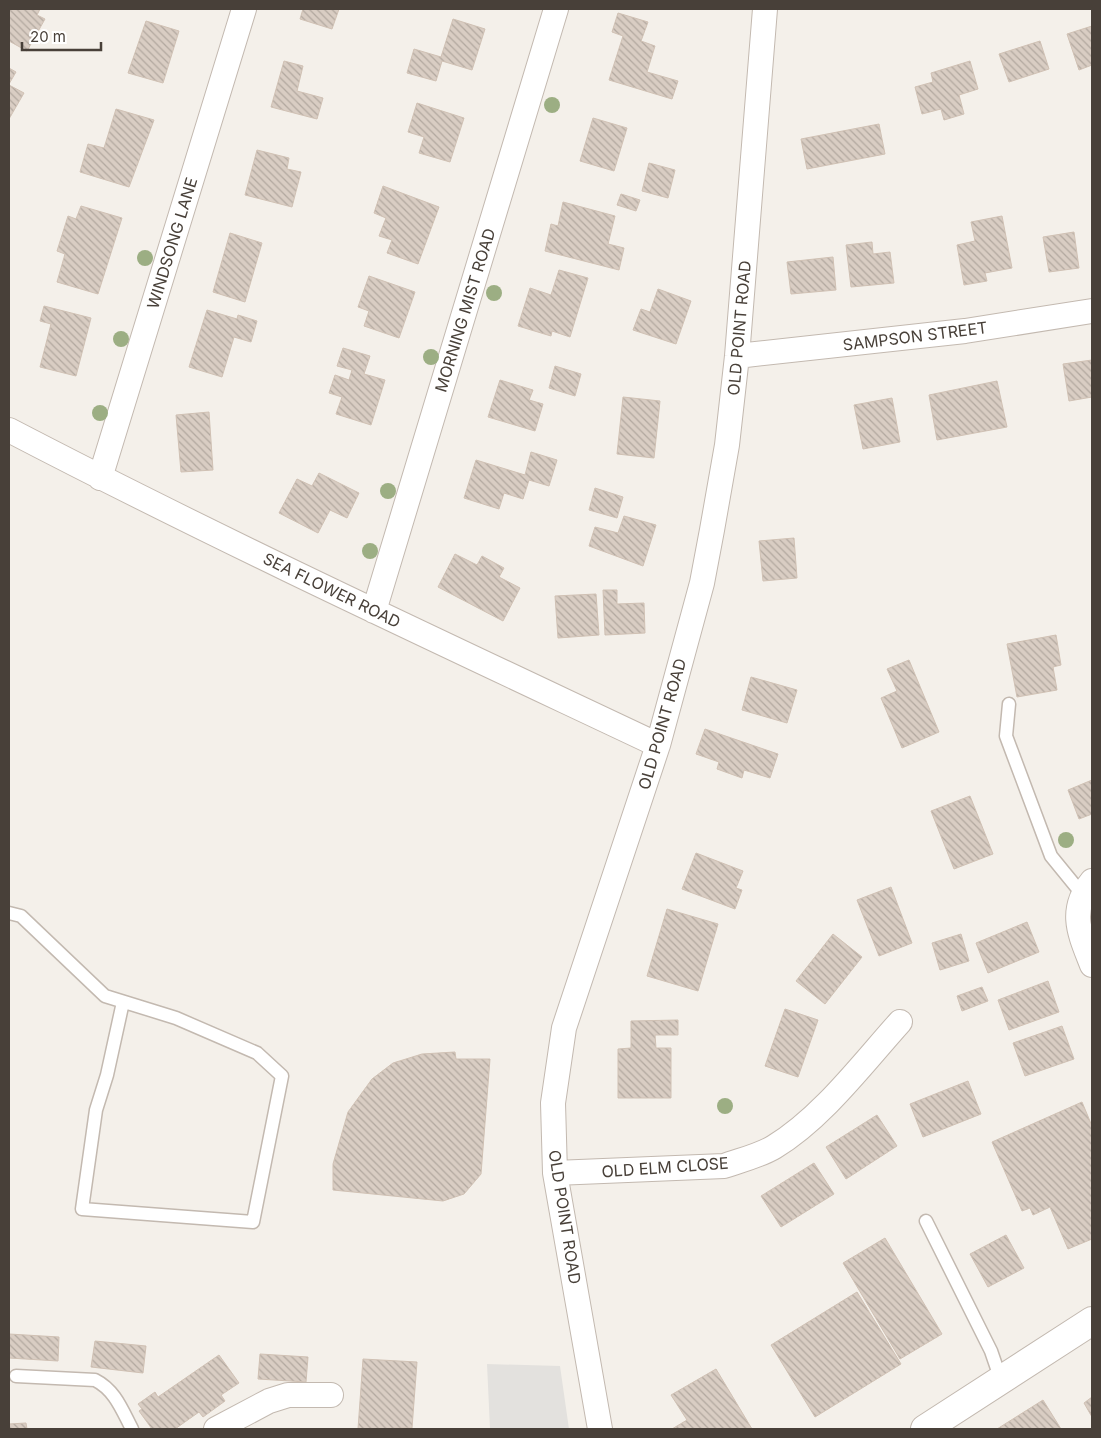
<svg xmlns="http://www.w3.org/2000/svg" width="1101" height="1438" font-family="Inter,sans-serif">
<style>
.parking{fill:#e3e1de}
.building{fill:url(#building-back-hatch);stroke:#d0c1b4}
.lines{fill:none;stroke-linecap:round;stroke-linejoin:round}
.service-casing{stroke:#c3b9b0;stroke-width:15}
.minor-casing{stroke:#c3b9b0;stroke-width:26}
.tertiary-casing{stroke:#c3b9b0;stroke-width:30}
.service{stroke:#fff;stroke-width:12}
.minor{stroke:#fff;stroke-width:24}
.tertiary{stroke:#fff;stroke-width:28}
.tree{fill:#9cae83}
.labels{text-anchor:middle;stroke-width:5;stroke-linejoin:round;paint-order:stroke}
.street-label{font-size:16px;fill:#484039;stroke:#fff}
</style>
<defs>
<pattern id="building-back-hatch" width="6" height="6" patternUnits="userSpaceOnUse" patternTransform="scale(1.25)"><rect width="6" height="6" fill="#d9cdc3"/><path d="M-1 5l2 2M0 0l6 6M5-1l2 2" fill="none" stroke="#b2a89f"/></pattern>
</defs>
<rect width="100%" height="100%" fill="#f4f0ea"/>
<!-- parking -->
<path class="parking" d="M487 1364 560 1366 569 1429H490Z"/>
<!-- building -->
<path class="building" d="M9 9H40L37 15 45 19 27 51 9 41Z
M303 9H339L332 29 300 19Z
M618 13 648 22 641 41 655 46 647 72 678 81 672 99 609 80 623 36 612 32Z
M453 19 485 29 472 70 442 61 436 81 407 73 414 49 441 57Z
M146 21 179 31 163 83 128 73Z
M1092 26V65L1079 70 1067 34Z
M1040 41 1049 69 1009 82 999 54Z
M284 61 303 66 297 91 323 98 317 119 271 107Z
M970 61 978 89 959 95 964 114 944 120 941 109 922 114 915 87 933 82 931 73Z
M9 68 16 72 9 84Z
M9 85 24 93 9 119Z
M417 103 464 118 450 162 419 153 424 137 408 132Z
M116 109 154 120 129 187 80 172 88 144 104 148Z
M593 118 627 128 614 171 580 161Z
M879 124 885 154 807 169 801 139Z
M257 150 289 158 287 169 301 172 292 207 245 195Z
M649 163 675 170 668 198 642 191Z
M383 186 439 207 418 264 387 253 392 240 379 236 386 218 374 213Z
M621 194 640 200 636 211 617 205Z
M563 202 615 216 608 244 624 248 619 270 545 251 551 224 558 226Z
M81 206 122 218 98 294 57 282 65 254 57 251 68 216 76 219Z
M1002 216 1012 268 985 273 987 281 964 285 957 245 975 241 971 222Z
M1074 232 1079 268 1049 272 1043 237Z
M230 233 262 243 245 302 213 292Z
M872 242 873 254 890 252 894 283 851 287 846 245Z
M833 257 836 290 791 294 787 262Z
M559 270 588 278 570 337 552 331 551 336 518 326 530 288 551 295Z
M369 276 415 292 399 338 364 326 369 311 358 307Z
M658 289 691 301 676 344 633 330 641 309 650 312Z
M44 306 91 318 76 376 40 367 51 324 40 321Z
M207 310 237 319 238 315 257 321 251 342 234 337 222 377 189 367Z
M343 348 370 356 364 374 385 380 371 425 336 414 342 397 329 393 335 375 349 380 352 370 337 366Z
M1092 360V397L1069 401 1063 364Z
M555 366 581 374 575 396 549 388Z
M500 380 533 390 529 400 543 404 535 431 488 417Z
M997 381 1007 427 937 440 929 395Z
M623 397 660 401 654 458 617 454Z
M892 398 900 442 863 449 854 405Z
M209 412 213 470 181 472 176 415Z
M531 452 557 460 549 486 529 480 523 499 504 493 499 509 464 498 476 460 525 475Z
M319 473 359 493 347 518 330 510 318 533 279 513 297 479 312 486Z
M595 488 623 497 617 518 589 510Z
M624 516 656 525 643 566 589 546 595 527 618 533Z
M794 538 797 578 763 581 759 541Z
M455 554 477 565 482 556 504 568 499 577 520 588 503 621 438 587Z
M603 590H617V604L644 603 645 633 605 635Z
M596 594 599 635 558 638 555 596Z
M1056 635 1061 665 1053 667 1057 690 1017 697 1007 644Z
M909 660 939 732 902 748 881 698 897 691 887 669Z
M751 677 797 690 787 723 742 710Z
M705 729 778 754 770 778 744 770 742 778 717 769 719 762 696 754Z
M1092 780V814L1079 819 1068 790Z
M970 796 993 854 954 869 931 811Z
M696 853 743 871 736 888 742 890 735 909 682 889Z
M891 887 912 943 879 956 857 900Z
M667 909 718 924 698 991 647 976Z
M1027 922 1039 952 988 973 976 943Z
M833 934 862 957 825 1004 796 981Z
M961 934 969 961 940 970 932 943Z
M1048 981 1059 1012 1009 1030 998 1000Z
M982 987 988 1001 962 1011 957 996Z
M785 1009 818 1020 798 1077 765 1066Z
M678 1020V1035H655L656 1048H671V1098H618V1049L631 1048V1021Z
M1062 1026 1074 1059 1025 1076 1013 1043Z
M455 1052 456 1059H490L481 1174 464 1194 443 1201 333 1190V1164L348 1112 372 1079 393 1063 422 1054Z
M968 1081 981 1114 923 1137 910 1104Z
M1082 1102 1092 1126V1239L1068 1249 1050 1207 1033 1215 1030 1208 1022 1211 992 1142Z
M877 1115 897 1146 846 1179 826 1147Z
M814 1163 834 1194 781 1227 761 1196Z
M1006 1235 1024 1268 988 1287 970 1254Z
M885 1238 942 1334 900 1359 843 1263Z
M857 1292 901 1364 815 1417 771 1345Z
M9 1334 59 1337 58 1361 9 1358Z
M95 1341 146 1346 143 1373 91 1367Z
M260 1354 308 1357 306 1382 258 1379Z
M219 1355 239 1383 221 1395 225 1401 203 1417 199 1412 175 1429H152L139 1411 142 1409 138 1404 155 1392 158 1397Z
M363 1359 417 1362 412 1428 358 1429Z
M716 1369 752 1429H672L687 1420 671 1395Z
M1092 1397V1417L1084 1403Z
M1043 1400 1061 1429H997Z
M26 1423 27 1429H9V1424Z"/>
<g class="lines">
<!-- service casing -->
<g class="service-casing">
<path id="service" d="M1009 704 1006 736 1051 856 1082 894
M9 913 21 916 105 996 176 1018 257 1053 282 1076 253 1222 82 1209 96 1110 107 1075 123 1002
M926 1221 991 1351 1001 1380
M16 1376 95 1380C115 1390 122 1410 132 1429"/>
</g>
<!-- minor casing -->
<g class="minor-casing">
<path id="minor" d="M737 356 965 331 1092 311
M9 430C222 541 440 642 658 745
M100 478 244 9
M374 611 556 9
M1092 881C1068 911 1080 934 1092 965
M555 1173 724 1166C741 1160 759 1156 774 1147 822 1118 863 1063 900 1022
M216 1429 269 1401 288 1395H331
M600 1429 555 1173 553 1103 564 1028 658 745 702 583 712 530 727 445 737 356 765 9"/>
</g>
<!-- tertiary casing -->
<g class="tertiary-casing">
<path id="tertiary" d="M925 1429 1092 1321"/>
</g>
<!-- service -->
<use href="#service" class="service"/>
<!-- minor -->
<use href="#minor" class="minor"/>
<!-- tertiary -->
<use href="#tertiary" class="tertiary"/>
</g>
<!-- trees -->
<g class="tree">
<circle cx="552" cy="105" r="8"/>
<circle cx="145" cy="258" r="8"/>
<circle cx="494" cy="293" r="8"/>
<circle cx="121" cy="339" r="8"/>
<circle cx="431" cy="357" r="8"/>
<circle cx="100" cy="413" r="8"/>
<circle cx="388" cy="491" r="8"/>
<circle cx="370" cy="551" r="8"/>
<circle cx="1066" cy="840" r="8"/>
<circle cx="725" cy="1106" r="8"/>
</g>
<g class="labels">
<!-- street labels -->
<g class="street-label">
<text transform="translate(172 243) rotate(-73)" y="6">WINDSONG LANE</text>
<text transform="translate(465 310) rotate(-73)" y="6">MORNING MIST ROAD</text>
<text transform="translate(739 328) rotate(-85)" y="6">OLD POINT ROAD</text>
<text transform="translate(915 336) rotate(-7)" y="6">SAMPSON STREET</text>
<text transform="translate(332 590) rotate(26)" y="6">SEA FLOWER ROAD</text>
<text transform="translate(662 724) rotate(-74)" y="6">OLD POINT ROAD</text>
<text transform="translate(665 1167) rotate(-4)" y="6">OLD ELM CLOSE</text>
<text transform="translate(565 1217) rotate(81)" y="6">OLD POINT ROAD</text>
</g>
</g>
<!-- border -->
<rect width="1101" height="1438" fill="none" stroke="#484039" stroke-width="20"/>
<!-- scale -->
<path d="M22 42v8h79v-8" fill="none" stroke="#484039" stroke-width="2.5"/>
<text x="30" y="42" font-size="15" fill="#484039" stroke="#ffffff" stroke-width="4" paint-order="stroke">20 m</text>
</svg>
